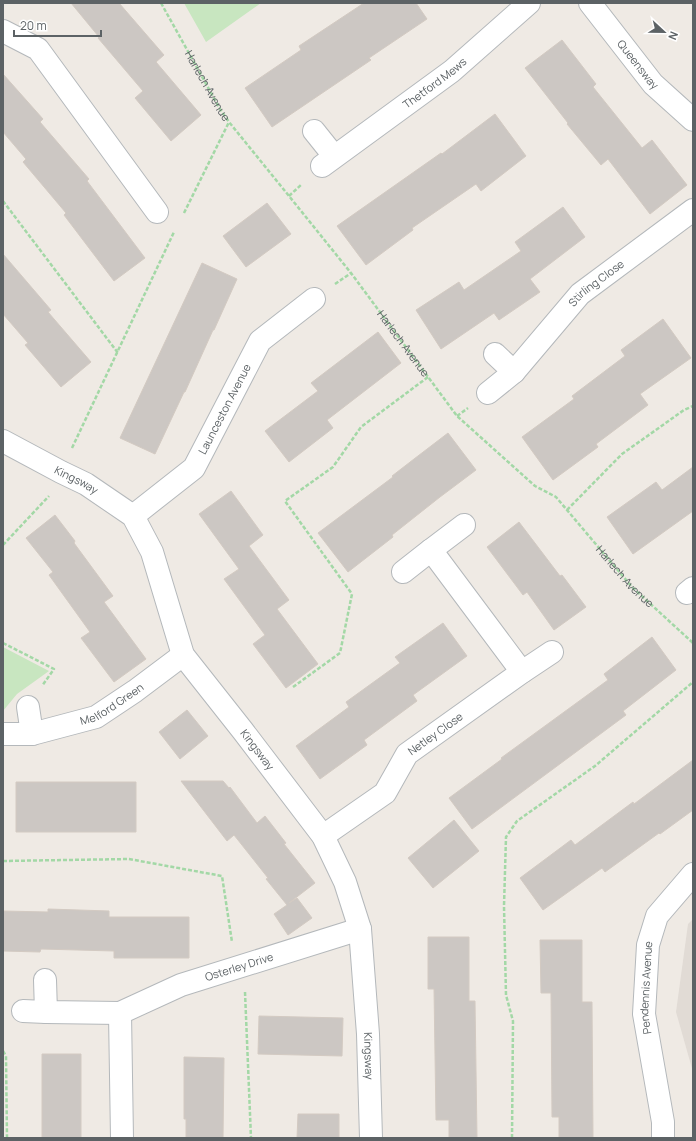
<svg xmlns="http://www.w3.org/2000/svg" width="696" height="1141" font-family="Manrope,sans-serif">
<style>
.education{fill:#e1dbd5}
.green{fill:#c8e6c0}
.building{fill:#ccc7c3;stroke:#d3cac2}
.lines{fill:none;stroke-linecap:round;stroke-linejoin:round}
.minor-casing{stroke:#b4b8bb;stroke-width:24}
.path{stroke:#a3d8a6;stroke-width:2.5;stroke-dasharray:4 2;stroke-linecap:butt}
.minor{stroke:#fff;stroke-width:22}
.labels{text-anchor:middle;stroke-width:3;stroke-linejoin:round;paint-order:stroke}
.street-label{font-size:11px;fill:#5c6265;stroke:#fff}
</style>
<rect width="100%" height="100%" fill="#efeae4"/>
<!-- education -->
<path class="education" d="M693 919V1072L676 1012 688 924Z"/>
<!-- green -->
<path class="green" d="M184 3H261L206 42Z
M3 647 49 671 17 694 3 711Z"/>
<!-- building -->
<path class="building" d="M71 3H119L164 55 156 62 201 115 171 141 135 98 143 91 98 38 99 37Z
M364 3H416L427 19 369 58 371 60 272 127 245 88 301 50 299 46Z
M562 40 596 84 593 87 642 148 652 140 687 185 650 214 608 159 601 165 567 124 568 123 525 68Z
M3 74 43 119 40 122 89 179 87 181 145 258 114 281 64 215 66 213 23 162 26 159 3 132Z
M495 114 526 156 481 191 476 184 412 228 413 230 366 265 337 226 441 153 442 154Z
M267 203 291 234 246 267 223 236Z
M563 207 585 237 530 279 540 292 499 320 494 313 441 349 416 310 459 282 464 290 521 251 515 242Z
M3 254 51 310 48 312 91 362 61 387 25 345 28 343 3 314Z
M202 263 237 279 214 330H213L185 392H184L155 454 120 438Z
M663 319 691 358 640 394 648 405 596 444 598 447 553 480 522 437 574 399 572 396 625 356 621 350Z
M378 332 401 363 327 420 333 428 289 462 265 431 318 391 311 383Z
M448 433 476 470 440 497 392 535 393 537 348 572 318 533 393 477 392 476 414 459Z
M693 467V511L633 554 607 517 656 482 662 490Z
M231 491 263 535 249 546 289 600 277 609 318 664 286 688 253 644 265 635 224 579 239 569 199 514Z
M55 515 75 541 74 543 113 596 104 602 146 659 114 682 81 638 90 632 49 575 53 572 26 538Z
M519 522 560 576 562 575 586 607 554 630 527 592 523 595 487 547Z
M443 623 467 656 413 695 417 701 364 740 367 745 320 779 296 746 349 707 346 702 400 663 395 657Z
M652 637 676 670 623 711 626 715 472 829 449 798 502 759 501 758 608 680 604 674Z
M187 710 208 736 180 759 159 732Z
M693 760V810L660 834 659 833 605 872 602 868 543 910 520 878 571 840 575 845 633 802 634 804Z
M181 781H223L229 788 230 787 257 823 265 816 286 843 284 844 315 883 289 903 297 898 312 918 288 935 274 914 287 905 266 879 268 878 234 835 227 841Z
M16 782H136V832H16Z
M454 820 479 851 433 888 408 858Z
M48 909 109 911V917H189V958H114V951L41 949 40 952 3 951V911L48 912Z
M428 937H469V1001H475L477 1138H449V1120H436L434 989H428Z
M540 940H582V1002H592L593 1138H559V1117H552L551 993H541Z
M259 1016 343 1018 342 1056 258 1054Z
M42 1054H81V1138H42Z
M184 1057 224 1058 223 1138H186V1119H184Z
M298 1114H339V1138H297Z"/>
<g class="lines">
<!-- minor casing -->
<g class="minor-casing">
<g id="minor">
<path id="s2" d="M590 3 653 84 693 120"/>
<path d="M3 31 38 49 157 212"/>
<path d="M314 131 334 156"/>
<path id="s3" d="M322 166 452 71 529 3"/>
<path d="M495 354 514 372"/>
<path id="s4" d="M488 393 514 372 580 294 693 210"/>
<path id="s5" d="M3 441 61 472 86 484 133 516 152 552 183 655 243 731 323 836 345 882 360 929 368 1034 371 1138"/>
<path id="s6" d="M133 516 194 468 260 341 314 299"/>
<path d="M431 550 464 525"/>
<path d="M403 572 431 550 522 672"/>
<path d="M687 593 693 588"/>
<path d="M28 707 32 734"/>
<path id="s7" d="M3 734H32L96 717 135 691 183 655"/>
<path id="s8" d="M323 836 385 793 407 754 522 672 552 652"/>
<path d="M45 980 46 1012 120 1013"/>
<path d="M23 1011 46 1012"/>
<path id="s9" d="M122 1138 120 1013 181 985 360 929"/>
<path id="s10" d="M663 1138V1122L644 1014 648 945 657 916 693 874"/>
</g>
</g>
<!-- path -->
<g class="path">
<path id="s1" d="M161 3 220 109 229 122 289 196 351 273 457 416 535 486 556 497 632 587 693 643"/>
<path d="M289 196 302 184"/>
<path d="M3 201 118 353"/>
<path d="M184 213 229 122"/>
<path d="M335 284 351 273"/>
<path d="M457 416 468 408"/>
<path d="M72 448 174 232"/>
<path d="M567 510 622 454 684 410 693 406"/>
<path d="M3 545 49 496"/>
<path d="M3 643 54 669 42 686"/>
<path d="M293 687 340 653 352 594 285 501 333 467 361 427 428 377"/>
<path d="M3 861 129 859 222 876 232 942"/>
<path d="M245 992 251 1138"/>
<path d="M3 1051 6 1056 7 1138"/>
<path d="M512 1138 513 1021 506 995 504 906 506 837 517 821 595 766 693 682"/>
</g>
<!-- minor -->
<use href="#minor" class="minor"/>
</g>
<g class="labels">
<!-- street labels -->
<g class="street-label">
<text dy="4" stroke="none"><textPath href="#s2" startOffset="78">Queensway</textPath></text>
<text dy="4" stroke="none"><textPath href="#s3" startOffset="140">Thetford Mews</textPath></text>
<text dy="4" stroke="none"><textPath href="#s1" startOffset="95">Harlech Avenue</textPath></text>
<text dy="4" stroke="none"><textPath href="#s4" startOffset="155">Stirling Close</textPath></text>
<text dy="4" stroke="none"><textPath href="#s1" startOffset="419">Harlech Avenue</textPath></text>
<text dy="4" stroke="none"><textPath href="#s6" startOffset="144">Launceston Avenue</textPath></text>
<text dy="4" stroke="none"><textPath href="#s5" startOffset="83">Kingsway</textPath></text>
<text dy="4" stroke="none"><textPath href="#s1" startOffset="743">Harlech Avenue</textPath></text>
<text dy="4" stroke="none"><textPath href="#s7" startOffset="115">Melford Green</textPath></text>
<text dy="4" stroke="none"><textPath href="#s8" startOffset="155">Netley Close</textPath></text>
<text dy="4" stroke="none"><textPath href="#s5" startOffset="419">Kingsway</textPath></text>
<text dy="4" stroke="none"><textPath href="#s9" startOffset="253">Osterley Drive</textPath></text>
<text dy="4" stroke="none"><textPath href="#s10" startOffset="152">Pendennis Avenue</textPath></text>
<text dy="4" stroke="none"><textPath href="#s5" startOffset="755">Kingsway</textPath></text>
</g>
</g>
<!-- border -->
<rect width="696" height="1141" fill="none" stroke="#5c6265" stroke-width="8"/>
<!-- north arrow -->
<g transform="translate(664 32) rotate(112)" stroke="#ffffff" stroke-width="3" paint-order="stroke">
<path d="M0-3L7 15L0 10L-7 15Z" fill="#5c6265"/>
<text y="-6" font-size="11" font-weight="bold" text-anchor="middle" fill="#5c6265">N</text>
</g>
<!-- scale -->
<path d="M14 30v6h87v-6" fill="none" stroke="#5c6265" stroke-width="2"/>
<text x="20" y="30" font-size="12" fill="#5c6265" stroke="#ffffff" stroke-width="3" paint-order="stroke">20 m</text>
</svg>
